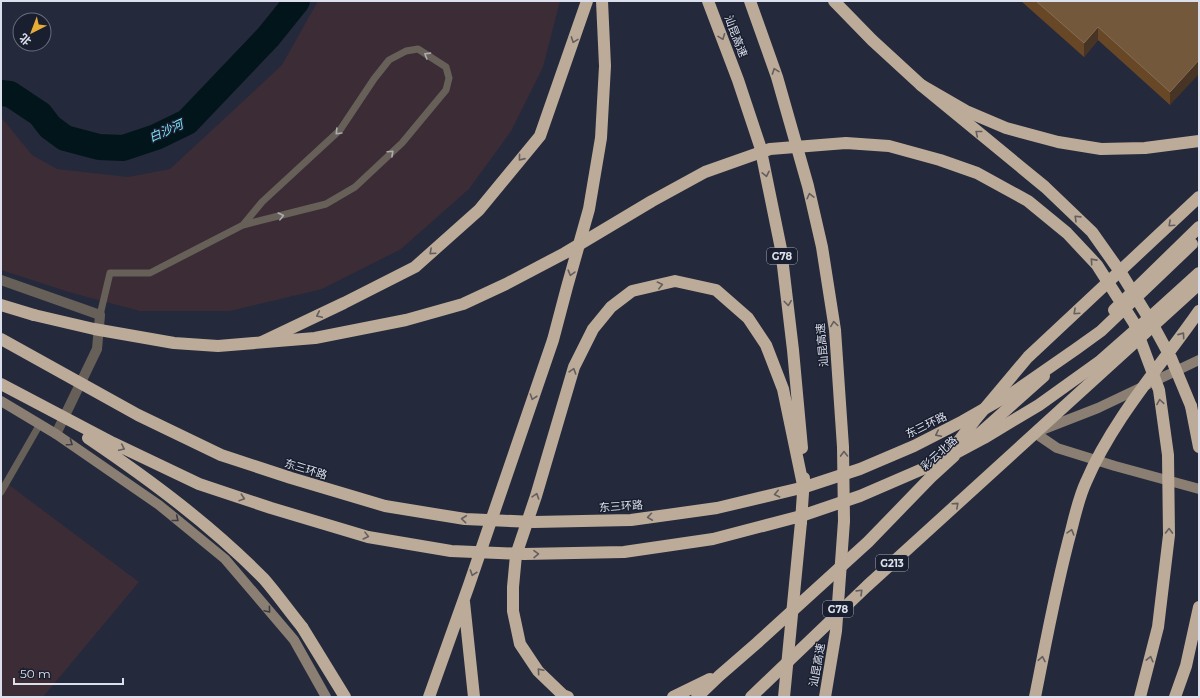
<svg xmlns="http://www.w3.org/2000/svg" width="1200" height="698" font-family="Montserrat,'Noto Sans SC',sans-serif">
<style>
.industrial{fill:#3c2c36}
.lines{fill:none;stroke-linecap:round;stroke-linejoin:round}
.river{stroke:#02151a;stroke-width:26}
.lane{stroke:#676059;stroke-width:7}
.street{stroke:#676059;stroke-width:10}
.secondary{stroke:#8a7f72;stroke-width:10}
.highway{stroke:#bcab98;stroke-width:12}
.highway-bridge{stroke:#bcab98;stroke-width:12}
.wall{fill:#684726}
.shaded-wall{fill:#473425}
.building{fill:#74583b;stroke:#846d57}
.oneway{stroke:#635e5f}
.oneway2{stroke:#adadb1}
.oneway3{stroke:#3c3c44}
.labels{text-anchor:middle;stroke-width:3;stroke-linejoin:round;paint-order:stroke}
.shield{fill:#1a1f30;stroke:#a2a6b4;stroke-width:1}
.shield-label{font-size:10px;font-weight:bold;fill:#dce0ec}
.street-label{font-size:11px;fill:#dce0ec;stroke:#1a1f30}
.water-label{font-size:12px;font-style:italic;fill:#7ee5fc;stroke:#1a1f30}
</style>
<rect width="100%" height="100%" fill="#24293b"/>
<!-- industrial -->
<path class="industrial" d="M318 1H560L543 67 511 131 469 189 401 249 322 289 230 311H140L72 293 1 270V117L32 155 57 169 128 177 170 169 282 65Z
M1 479 139 582 43 697H1Z"/>
<g class="lines">
<!-- river -->
<path class="river" d="M1 93 10 94 40 114 50 127 65 138 99 147 123 148 156 137 187 122 268 37 297 1"/>
<!-- lane -->
<path class="lane" d="M100 315 110 273H150L243 225 326 204 355 187 402 143 446 90 449 78 446 67 418 49 406 51 389 60 374 79 340 130 262 202 243 225
M1 492 40 424"/>
<!-- street -->
<path class="street" d="M1 280 100 315 97 349 56 434"/>
<!-- secondary -->
<path class="secondary" d="M1 401 56 434 159 505 225 559 294 640 326 697
M1039 431 1098 408 1199 360
M1035 433 1057 448 1115 466 1199 489"/>
<!-- highway -->
<path class="highway" d="M708 1 738 80 760 146 781 249 793 350 802 448
M750 1 777 77 808 186 822 247 835 330 843 447 844 521
M834 1 872 40 921 85 966 111 1006 128 1058 142 1101 149 1145 148 1199 141
M1 305 34 315
M1114 310 1199 227
M262 342 344 303 415 267 479 210 540 136 587 1
M1191 406 1199 447
M968 444 1044 376
M944 460 975 420 1028 357 1199 197
M801 522 804 478
M464 602 474 697
M302 627 345 697
M429 697 469 585 553 340 567 287 589 209 601 138 605 66 602 1
M568 697 563 695 538 671 520 644 513 611V587L516 555 536 496 574 367 593 329 611 307 632 291 675 281 716 290 748 318 766 345 783 389 803 485
M673 697 710 679
M697 697 719 676 757 643 868 542 931 477 954 456
M751 697 867 586 1199 284
M1175 697 1186 666 1199 607"/>
<!-- highway-bridge -->
<path class="highway-bridge" d="M921 85 1045 187 1092 232 1121 273 1153 325 1171 358 1191 406
M34 315 94 329 174 343 218 346 315 338 406 320 463 304 506 284 565 253 652 201 705 172 770 149 846 143 889 146 940 160 977 173 1028 201 1067 233 1097 265 1134 323 1159 390 1168 455 1169 535 1158 627 1140 697
M1 339 138 415 221 455 291 478 385 506 465 519 534 522 631 520 717 508 805 487 860 469 914 446 963 421 1014 392 1076 349 1101 331 1192 244
M1 384 113 443 199 484 271 508 368 537 451 551 524 554 624 552 713 539 801 516 860 496 941 461 984 438 1039 405 1099 362 1157 311 1199 273
M88 438C150 480 211 525 264 579 277 594 289 611 302 627
M784 697 801 522
M825 697 836 631 844 521
M1035 697C1046 642 1056 586 1071 531 1075 515 1079 497 1086 482 1113 419 1160 367 1199 311"/>
</g>
<!-- wall -->
<path class="wall" d="M1021 1H1199L1170 105 1098 40 1084 57Z"/>
<!-- shaded-wall -->
<path class="shaded-wall" d="M1098 27V40L1084 57V43Z
M1199 60V74L1170 105V92Z"/>
<!-- building -->
<path class="building" d="M1036 1H1199V60L1170 92 1098 27 1084 43Z"/>
<!-- one-way arrows -->
<defs><path id="oneway-chevron" d="M-2-3.5L2.5 0L-2 3.5" fill="none" stroke-width="1.6" stroke-linecap="round" stroke-linejoin="round"/></defs>
<g class="oneway">
<use href="#oneway-chevron" transform="translate(722 37) rotate(69)"/>
<use href="#oneway-chevron" transform="translate(574 40) rotate(110)"/>
<use href="#oneway-chevron" transform="translate(775 71) rotate(-110)"/>
<use href="#oneway-chevron" transform="translate(978 133) rotate(-141)"/>
<use href="#oneway-chevron" transform="translate(521 158) rotate(129)"/>
<use href="#oneway-chevron" transform="translate(766 174) rotate(78)"/>
<use href="#oneway-chevron" transform="translate(810 196) rotate(-103)"/>
<use href="#oneway-chevron" transform="translate(1077 218) rotate(-136)"/>
<use href="#oneway-chevron" transform="translate(1171 224) rotate(137)"/>
<use href="#oneway-chevron" transform="translate(432 252) rotate(138)"/>
<use href="#oneway-chevron" transform="translate(1093 261) rotate(-132)"/>
<use href="#oneway-chevron" transform="translate(571 273) rotate(106)"/>
<use href="#oneway-chevron" transform="translate(660 285) rotate(-13)"/>
<use href="#oneway-chevron" transform="translate(788 303) rotate(83)"/>
<use href="#oneway-chevron" transform="translate(1076 312) rotate(137)"/>
<use href="#oneway-chevron" transform="translate(319 315) rotate(155)"/>
<use href="#oneway-chevron" transform="translate(834 324) rotate(-98)"/>
<use href="#oneway-chevron" transform="translate(1182 335) rotate(-55)"/>
<use href="#oneway-chevron" transform="translate(573 371) rotate(-72)"/>
<use href="#oneway-chevron" transform="translate(533 397) rotate(109)"/>
<use href="#oneway-chevron" transform="translate(1160 402) rotate(-99)"/>
<use href="#oneway-chevron" transform="translate(938 434) rotate(153)"/>
<use href="#oneway-chevron" transform="translate(122 448) rotate(25)"/>
<use href="#oneway-chevron" transform="translate(844 454) rotate(-91)"/>
<use href="#oneway-chevron" transform="translate(777 494) rotate(167)"/>
<use href="#oneway-chevron" transform="translate(536 496) rotate(-72)"/>
<use href="#oneway-chevron" transform="translate(242 498) rotate(18)"/>
<use href="#oneway-chevron" transform="translate(956 505) rotate(-42)"/>
<use href="#oneway-chevron" transform="translate(650 517) rotate(172)"/>
<use href="#oneway-chevron" transform="translate(464 519) rotate(-174)"/>
<use href="#oneway-chevron" transform="translate(1169 531) rotate(-89)"/>
<use href="#oneway-chevron" transform="translate(1071 532) rotate(-74)"/>
<use href="#oneway-chevron" transform="translate(366 536) rotate(14)"/>
<use href="#oneway-chevron" transform="translate(536 554) rotate(-1)"/>
<use href="#oneway-chevron" transform="translate(473 573) rotate(109)"/>
<use href="#oneway-chevron" transform="translate(860 592) rotate(-44)"/>
<use href="#oneway-chevron" transform="translate(1042 659) rotate(-79)"/>
<use href="#oneway-chevron" transform="translate(1150 659) rotate(-76)"/>
<use href="#oneway-chevron" transform="translate(540 671) rotate(-131)"/>
</g>
<g class="oneway2">
<use href="#oneway-chevron" transform="translate(427 55) rotate(-148)"/>
<use href="#oneway-chevron" transform="translate(338 132) rotate(134)"/>
<use href="#oneway-chevron" transform="translate(391 153) rotate(-43)"/>
<use href="#oneway-chevron" transform="translate(281 216) rotate(-14)"/>
</g>
<g class="oneway3">
<use href="#oneway-chevron" transform="translate(70 443) rotate(35)"/>
<use href="#oneway-chevron" transform="translate(176 519) rotate(39)"/>
<use href="#oneway-chevron" transform="translate(268 610) rotate(50)"/>
</g>
<g class="labels">
<!-- shield labels -->
<g class="shield">
<rect x="767" y="248" width="30" height="16" rx="3"/>
<rect x="876" y="555" width="32" height="16" rx="3"/>
<rect x="823" y="601" width="30" height="16" rx="3"/>
</g>
<g class="shield-label">
<text x="782" y="260">G78</text>
<text x="892" y="567">G213</text>
<text x="838" y="613">G78</text>
</g>
<!-- street labels -->
<g class="street-label">
<text transform="translate(736 36) rotate(69)" y="4">汕昆高速</text>
<text transform="translate(822 345) rotate(-95)" y="4">汕昆高速</text>
<text transform="translate(926 425) rotate(-26)" y="4">东三环路</text>
<text transform="translate(939 453) rotate(-42)" y="4">彩云北路</text>
<text transform="translate(306 469) rotate(17)" y="4">东三环路</text>
<text transform="translate(621 506) rotate(-4)" y="4">东三环路</text>
<text transform="translate(817 665) rotate(-80)" y="4">汕昆高速</text>
</g>
<!-- water labels -->
<g class="water-label">
<text transform="translate(166 131) rotate(-24)" y="4">白沙河</text>
</g>
</g>
<!-- border -->
<rect width="1200" height="698" fill="none" stroke="#dce0ec" stroke-width="4"/>
<!-- north arrow -->
<g transform="translate(32 32) rotate(222)"><circle r="19" fill="#1a1f30" stroke="#686c7b"/>
<path d="M0-3L7 15L0 10L-7 15Z" fill="#e6ac36"/>
<text y="-6" font-size="11" font-weight="bold" text-anchor="middle" fill="#dce0ec">北</text>
</g>
<!-- scale -->
<path d="M14 678v6h109v-6" fill="none" stroke="#dce0ec" stroke-width="2"/>
<text x="20" y="678" font-size="12" fill="#dce0ec" stroke="#1a1f30" stroke-width="3" paint-order="stroke">50 m</text>
</svg>
